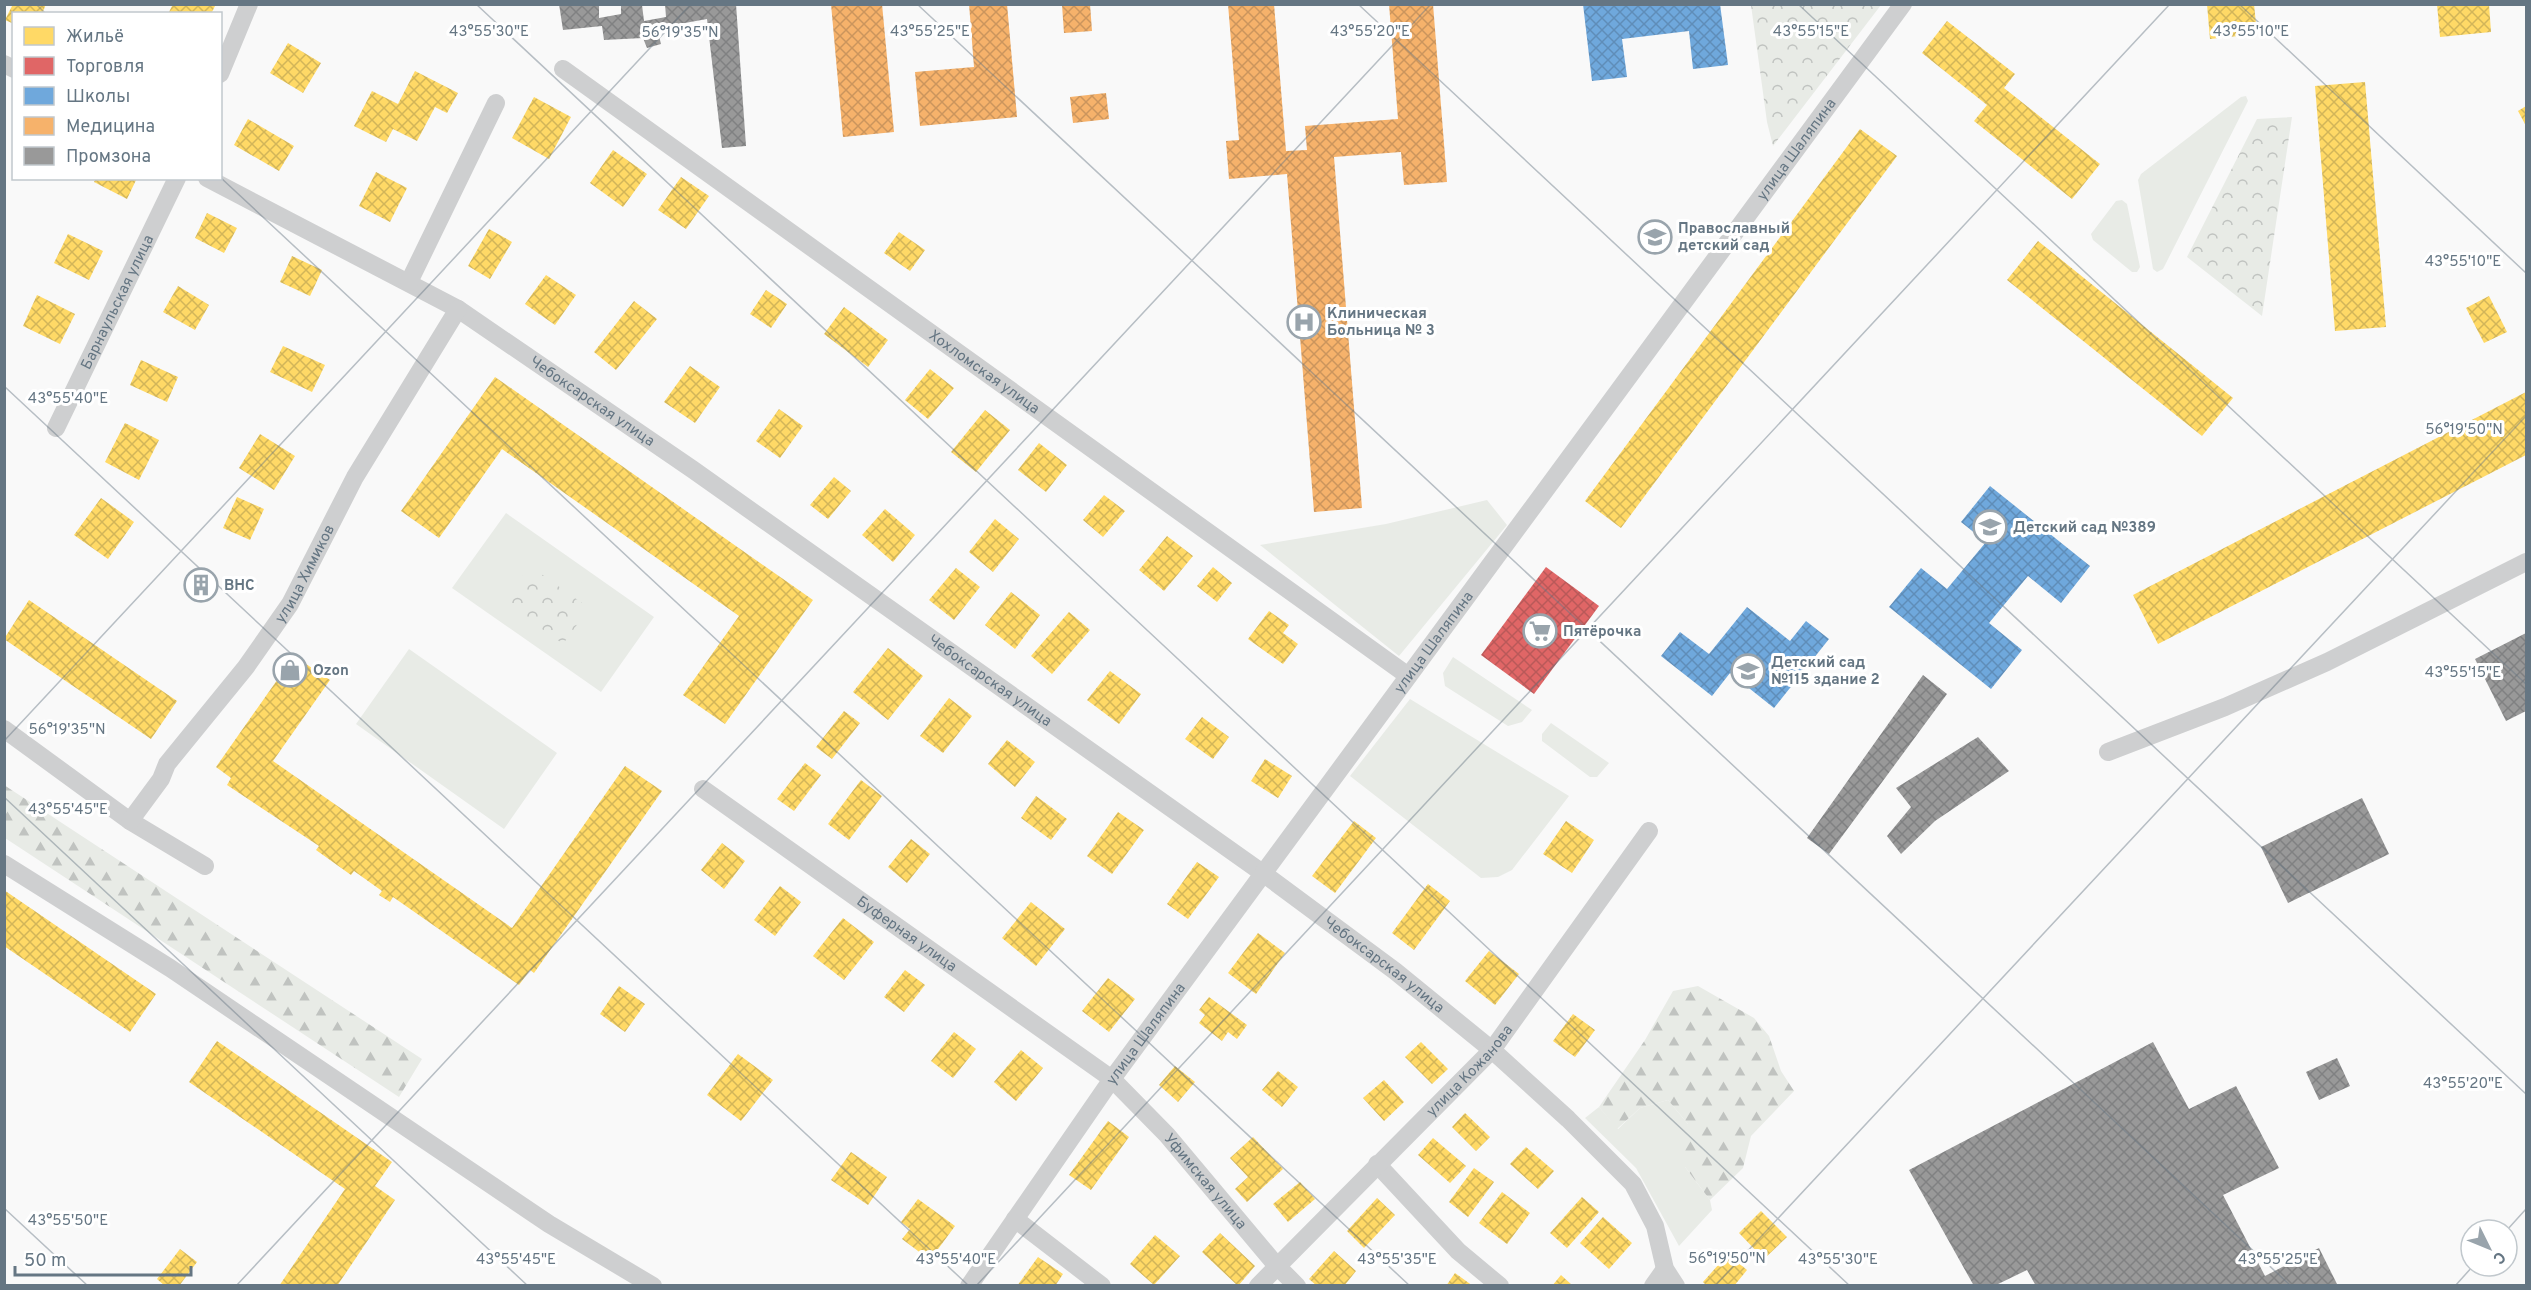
<svg xmlns="http://www.w3.org/2000/svg" width="2531" height="1290" font-family="Overpass,sans-serif">
<style>
.grass{fill:#e8ebe6}
.forest{fill:url(#forest-firs)}
.park{fill:url(#park-crowns)}
.homes{fill:url(#homes-cross-hatch)}
.shops{fill:url(#shops-cross-hatch)}
.schools{fill:url(#schools-cross-hatch)}
.health{fill:url(#health-cross-hatch)}
.industry{fill:url(#industry-cross-hatch)}
.lines{fill:none;stroke-linecap:round;stroke-linejoin:round}
.street{stroke:#cecfd0;stroke-width:18}
.ticks{fill:none;stroke:#657683;stroke-width:1.5;stroke-opacity:0.45}
.labels{text-anchor:middle;stroke-width:6;stroke-linejoin:round;paint-order:stroke}
.street-label{font-size:15px;fill:#657683;stroke:#fff}
.poi-label{font-size:15px;font-weight:bold;fill:#657683;stroke:#fff;text-anchor:start}
.ticks-label{font-size:15px;text-anchor:middle;fill:#657683;stroke:#fff;stroke-width:6;stroke-linejoin:round;paint-order:stroke}
</style>
<defs>
<pattern id="forest-firs" width="22" height="20" patternUnits="userSpaceOnUse" patternTransform="scale(1.5)"><rect width="22" height="20" fill="#e8ebe6"/><path d="M5 1l3.5 6h-7zM16 11l3.5 6h-7z" fill="#c0c3c0"/></pattern>
<pattern id="park-crowns" width="20" height="18" patternUnits="userSpaceOnUse" patternTransform="scale(1.5)"><rect width="20" height="18" fill="#e8ebe6"/><path d="M2 6a3 3 0 1 1 6 0M12 15a3 3 0 1 1 6 0" fill="none" stroke="#c0c3c0"/></pattern>
<pattern id="homes-cross-hatch" width="8" height="8" patternUnits="userSpaceOnUse" patternTransform="scale(1.5)"><rect width="8" height="8" fill="#ffd966"/><path d="M0 0l8 8M0 8l8-8" fill="none" stroke="#d2b559"/></pattern>
<pattern id="shops-cross-hatch" width="8" height="8" patternUnits="userSpaceOnUse" patternTransform="scale(1.5)"><rect width="8" height="8" fill="#e06666"/><path d="M0 0l8 8M0 8l8-8" fill="none" stroke="#b95959"/></pattern>
<pattern id="schools-cross-hatch" width="8" height="8" patternUnits="userSpaceOnUse" patternTransform="scale(1.5)"><rect width="8" height="8" fill="#6fa8dc"/><path d="M0 0l8 8M0 8l8-8" fill="none" stroke="#5f8db8"/></pattern>
<pattern id="health-cross-hatch" width="8" height="8" patternUnits="userSpaceOnUse" patternTransform="scale(1.5)"><rect width="8" height="8" fill="#f6b26b"/><path d="M0 0l8 8M0 8l8-8" fill="none" stroke="#cb955d"/></pattern>
<pattern id="industry-cross-hatch" width="8" height="8" patternUnits="userSpaceOnUse" patternTransform="scale(1.5)"><rect width="8" height="8" fill="#999"/><path d="M0 0l8 8M0 8l8-8" fill="none" stroke="#808182"/></pattern>
</defs>
<rect width="100%" height="100%" fill="#f9f9f9"/>
<!-- grass -->
<path class="grass" d="M2246 96 2248 101 2163 269 2157 272 2153 269 2138 180 2141 174 2241 97Z
M2122 200 2127 204 2140 267 2137 272H2132L2093 240 2091 234 2116 201Z
M1487 500 1507 525 1399 656 1260 545 1386 524Z
M506 513 654 617 601 692 452 588Z
M409 649 557 753 504 829 356 724Z
M1453 657 1532 710 1522 722 1508 726 1445 686 1443 673Z
M1410 699 1569 796 1512 870 1498 877 1481 878 1350 776Z
M1551 723 1609 763 1597 777H1590L1542 741V734Z
M1668 1100 1688 1124 1685 1167 1710 1200 1712 1210 1679 1246 1636 1168 1585 1118 1599 1107 1618 1129 1640 1108Z"/>
<!-- forest -->
<path class="forest" d="M4 785 422 1059 399 1097 5 838Z
M1698 986 1754 1018 1769 1036 1781 1071 1794 1091 1751 1136 1743 1168 1710 1200 1685 1167 1680 1148 1688 1124 1668 1100 1640 1108 1617 1129 1599 1107 1645 1040 1673 991Z"/>
<!-- park -->
<path class="park" d="M1751 5H1881L1773 146 1767 122Z
M2292 117 2262 316 2187 257 2257 119Z
M530 566 589 608 563 644 504 602Z"/>
<!-- homes -->
<path class="homes" d="M13 4H46L42 14H14V24L5 20Z
M173 4H213L215 6 211 14H168Z
M2207 4H2254L2257 34 2210 39Z
M2437 4H2489L2491 32 2440 37Z
M1947 21 2015 74 2004 88 2100 164 2072 199 1974 121 1987 105 1922 53Z
M288 43 321 63 303 93 270 73Z
M415 71 458 93 447 113 435 107 417 141 393 129 386 142 354 126 372 91 398 104Z
M2365 82 2386 327 2335 331 2315 86Z
M534 97 571 117 549 159 512 138Z
M2526 106V126L2518 111Z
M248 119 294 146 279 171 234 145Z
M1860 129 1897 156 1621 528 1585 501Z
M613 150 647 174 623 207 590 183Z
M376 172 407 188 390 222 359 206Z
M681 177 709 196 686 229 658 210Z
M96 178H137L127 199 94 182Z
M207 213 237 228 224 253 195 238Z
M489 229 512 242 490 279 468 266Z
M899 232 925 250 910 271 884 253Z
M68 234 103 251 89 280 54 263Z
M2038 241 2233 398 2202 436 2007 280Z
M292 256 322 270 310 296 280 282Z
M546 275 576 295 555 325 525 304Z
M178 286 209 305 195 330 163 312Z
M766 290 787 304 771 328 750 314Z
M37 295 75 314 60 344 23 326Z
M2489 296 2507 332 2484 343 2466 308Z
M634 301 657 319 616 370 594 352Z
M844 307 888 340 868 367 824 334Z
M283 346 325 365 312 392 270 372Z
M141 360 178 377 167 402 130 385Z
M690 366 720 387 695 423 664 402Z
M930 369 954 388 928 419 905 400Z
M495 377 813 600 725 724 683 695 739 616 502 449 439 538 401 511Z
M2526 392V455L2158 644 2133 595Z
M779 409 803 426 780 458 756 441Z
M985 410 1010 430 976 472 951 452Z
M125 423 159 440 139 480 105 462Z
M260 434 295 456 274 490 239 468Z
M1039 443 1067 465 1046 492 1018 470Z
M834 477 851 491 828 519 810 505Z
M1104 495 1125 511 1103 537 1083 520Z
M237 497 264 509 250 540 223 528Z
M101 498 134 522 108 559 74 535Z
M885 509 915 535 893 562 862 535Z
M995 519 1019 539 993 572 969 552Z
M1167 536 1193 556 1164 591 1139 570Z
M1213 567 1232 583 1217 602 1197 586Z
M956 568 980 587 954 620 929 600Z
M196 572 216 584 207 598 187 586Z
M1011 592 1040 615 1015 649 985 625Z
M29 600 177 701 151 739 4 639Z
M1269 611 1289 625 1283 633 1298 644 1283 664 1248 639Z
M1069 612 1090 630 1052 674 1031 656Z
M888 648 923 676 888 720 853 692Z
M294 656 330 680 273 761 512 928 625 766 662 791 534 973 530 970 519 985 393 897 390 902 379 895 382 891 354 871 351 875 316 850 319 846 227 785 231 778 216 767Z
M1110 671 1141 694 1119 724 1087 700Z
M949 698 972 716 943 753 920 736Z
M844 711 860 723 832 759 816 747Z
M1202 717 1229 737 1213 759 1185 739Z
M1007 740 1035 762 1015 787 988 764Z
M1265 759 1292 776 1278 798 1251 781Z
M805 763 821 775 794 811 777 799Z
M861 780 882 796 849 840 828 824Z
M1036 796 1067 819 1051 840 1021 818Z
M1118 812 1144 830 1112 874 1087 856Z
M1354 821 1376 838 1335 893 1312 876Z
M1566 821 1594 840 1572 873 1543 854Z
M911 839 930 854 907 883 888 867Z
M722 843 745 861 724 889 701 870Z
M1197 862 1219 877 1188 919 1167 904Z
M1428 884 1450 901 1414 950 1392 933Z
M780 886 801 902 775 936 754 920Z
M4 890 156 994 130 1032 4 946Z
M1031 902 1065 929 1036 966 1002 938Z
M843 918 874 942 844 980 813 956Z
M1258 933 1285 953 1256 994 1228 973Z
M1489 951 1519 974 1495 1005 1465 981Z
M905 970 925 985 904 1012 884 997Z
M1108 978 1135 999 1109 1032 1082 1011Z
M619 986 645 1004 625 1032 600 1014Z
M1209 997 1247 1025 1237 1039 1228 1032 1222 1041 1199 1023 1205 1015 1199 1010Z
M1573 1014 1595 1030 1575 1057 1553 1041Z
M954 1032 976 1049 953 1078 931 1061Z
M217 1041 392 1162 375 1186 395 1200 337 1286H279L345 1189 189 1082Z
M1421 1042 1448 1069 1432 1084 1405 1057Z
M1021 1050 1043 1068 1016 1101 994 1082Z
M738 1054 773 1080 741 1121 707 1095Z
M1175 1066 1195 1082 1178 1102 1159 1085Z
M1278 1071 1298 1087 1282 1107 1262 1090Z
M1384 1080 1404 1102 1384 1121 1363 1098Z
M1465 1113 1490 1137 1476 1151 1452 1127Z
M1108 1121 1129 1137 1091 1190 1069 1175Z
M1253 1137 1283 1169 1247 1202 1235 1189 1248 1177 1230 1158Z
M1433 1138 1466 1166 1450 1183 1418 1155Z
M1526 1147 1554 1171 1538 1189 1510 1164Z
M851 1152 887 1177 868 1205 831 1180Z
M1474 1168 1494 1182 1468 1217 1449 1202Z
M1300 1182 1315 1199 1288 1222 1273 1204Z
M1502 1192 1530 1213 1507 1244 1479 1223Z
M1582 1197 1599 1212 1567 1248 1550 1233Z
M1377 1198 1395 1215 1364 1248 1347 1231Z
M918 1199 955 1226 930 1260 902 1239 910 1229 901 1222Z
M1761 1211 1787 1237 1764 1259 1739 1233Z
M1603 1217 1632 1243 1609 1269 1580 1243Z
M1220 1233 1255 1266 1238 1286 1202 1252Z
M1155 1235 1180 1256 1154 1285 1130 1264Z
M180 1249 197 1262 179 1286H165L157 1279Z
M1334 1251 1356 1271 1344 1286H1317L1309 1279Z
M1728 1254 1747 1270 1734 1286H1707L1703 1282Z
M1038 1257 1063 1274 1055 1286H1017Z
M1455 1273 1473 1286H1446Z
M1561 1275 1573 1286H1552Z"/>
<!-- shops -->
<path class="shops" d="M1546 567 1599 606 1534 694 1481 655Z"/>
<!-- schools -->
<path class="schools" d="M1583 4H1720L1728 65 1693 69 1689 31 1622 39 1627 77 1592 81Z
M1990 486 2090 566 2061 603 2028 576 1989 623 2022 650 1991 689 1889 607 1921 568 1947 589 1986 542 1961 522Z
M1747 607 1790 641 1806 621 1829 639 1774 708 1730 673 1712 696 1661 656 1680 632 1709 654Z"/>
<!-- health -->
<path class="health" d="M831 4H882L894 132 843 137Z
M969 4H1007L1017 117 920 126 915 72 974 67Z
M1090 4 1092 31 1064 33 1062 5Z
M1228 4H1274L1286 151 1307 150 1305 126 1398 119 1389 4H1433L1447 182 1404 185 1401 152 1334 157 1362 508 1314 512 1287 174 1229 179 1226 141 1239 140Z
M1106 93 1109 119 1073 123 1070 97Z"/>
<!-- industry -->
<path class="industry" d="M559 4H599V18L621 14V5H642L644 21 666 17 665 4H736L746 146 722 148 707 19 657 28 661 44 647 48 643 38 604 40 602 26 563 30Z
M2526 633V711L2506 721 2475 659Z
M1923 675 1947 694 1829 854 1807 838Z
M1978 737 2009 771 1935 821 1901 854 1887 836 1911 807 1896 788Z
M2362 798 2389 854 2288 903 2261 847Z
M2153 1042 2189 1109 2236 1086 2279 1168 2223 1195 2265 1276 2319 1248 2338 1286H2036L2027 1270 1994 1286H1974L1909 1170Z
M2337 1058 2350 1086 2319 1100 2306 1072Z"/>
<g class="lines">
<!-- street -->
<g class="street">
<path d="M4 64 14 69"/>
<path id="s1" d="M563 69 1407 675"/>
<path d="M220 74 249 4"/>
<path id="s2" d="M207 178 458 309 692 469 1264 874 1395 971 1492 1050 1568 1119 1633 1184 1655 1226 1665 1269 1676 1286"/>
<path d="M409 282 496 103"/>
<path id="s3" d="M56 428 177 178"/>
<path d="M4 729 130 821 205 866"/>
<path d="M2108 752 2225 707 2327 662 2526 562"/>
<path id="s4" d="M703 789 1112 1079 1167 1135 1276 1265 1297 1286"/>
<path id="s5" d="M130 821 161 779 167 764 246 667 290 604 355 477 458 309"/>
<path d="M4 864 170 968 549 1224 653 1286"/>
<path d="M1377 1164 1458 1251 1500 1286"/>
<path d="M1015 1219 1102 1286"/>
<path id="s6" d="M969 1286 1112 1079 1903 4"/>
<path id="s7" d="M1258 1286 1492 1050 1649 831"/>
<path d="M1653 1286 1665 1269"/>
</g>
</g>
<!-- ticks -->
<path class="ticks" d="M36 4 46 14M476 4 1850 1286M917 4 2291 1286M1358 4 2526 1094M1798 4 2526 684M2239 4 2526 273M220 177 1410 1286M4 386 969 1286M4 741 691 4M4 797 528 1286M4 1208 88 1286M2507 1230 2526 1209M236 1286 1431 4M976 1286 2170 4M1715 1286 2526 416M2455 1286 2473 1266"/>
<!-- icons -->
<defs>
<g id="school-ring" transform="scale(1.725)"><circle r="9.5" fill="#fff" stroke="#99a4ac" stroke-width="1.5"/><path d="M0-5L7-2L0 1L-7-2ZM-4 1L0 2.5L4 1V4Q0 6-4 4Z" fill="#99a4ac"/></g>
<g id="hospital-ring" transform="scale(1.725)"><circle r="9.5" fill="#fff" stroke="#99a4ac" stroke-width="1.5"/><path d="M-5-5h3v3.5h4V-5h3V5h-3V1.5h-4V5h-3Z" fill="#99a4ac"/></g>
<g id="building-ring" transform="scale(1.725)"><circle r="9.5" fill="#fff" stroke="#99a4ac" stroke-width="1.5"/><path d="M-4-6H4V6H1V3H-1V6H-4ZM-2.5-4.3h1.7v1.8h-1.7ZM.8-4.3h1.7v1.8H.8ZM-2.5-1h1.7V.8h-1.7ZM.8-1h1.7V.8H.8Z" fill="#99a4ac"/></g>
<g id="supermarket-ring" transform="scale(1.725)"><circle r="9.5" fill="#fff" stroke="#99a4ac" stroke-width="1.5"/><path d="M-6-5.5h2.5l.6 2H6L4.5 2H-2.5L-4.4-4H-6ZM-1.5 3.2a1.3 1.3 0 1 0 .1 0ZM3 3.2a1.3 1.3 0 1 0 .1 0Z" fill="#99a4ac"/></g>
<g id="shop-ring" transform="scale(1.725)"><circle r="9.5" fill="#fff" stroke="#99a4ac" stroke-width="1.5"/><path d="M-5-2.5h2.3a2.7 3.5 0 0 1 5.4 0H5L5.5 6h-11ZM-1.5-2.5h3a1.5 2.3 0 0 0-3 0Z" fill="#99a4ac"/></g>
</defs>
<g fill-rule="evenodd">
<use href="#school-ring" x="1655" y="237"/>
<use href="#hospital-ring" x="1304" y="322"/>
<use href="#school-ring" x="1990" y="527"/>
<use href="#building-ring" x="201" y="585"/>
<use href="#supermarket-ring" x="1540" y="631"/>
<use href="#shop-ring" x="290" y="670"/>
<use href="#school-ring" x="1748" y="671"/>
</g>
<g class="labels">
<!-- street labels -->
<g class="street-label">
<text dy="5" stroke="none"><textPath href="#s6" startOffset="1406">улица Шаляпина</textPath></text>
<text dy="5" stroke="none"><textPath href="#s3" startOffset="140">Барнаульская улица</textPath></text>
<text dy="5" stroke="none"><textPath href="#s1" startOffset="519">Хохломская улица</textPath></text>
<text dy="5" stroke="none"><textPath href="#s2" startOffset="446">Чебоксарская улица</textPath></text>
<text dy="5" stroke="none"><textPath href="#s5" startOffset="304">улица Химиков</textPath></text>
<text dy="5" stroke="none"><textPath href="#s6" startOffset="794">улица Шаляпина</textPath></text>
<text dy="5" stroke="none"><textPath href="#s2" startOffset="932">Чебоксарская улица</textPath></text>
<text dy="5" stroke="none"><textPath href="#s4" startOffset="250">Буферная улица</textPath></text>
<text dy="5" stroke="none"><textPath href="#s2" startOffset="1418">Чебоксарская улица</textPath></text>
<text dy="5" stroke="none"><textPath href="#s6" startOffset="308">улица Шаляпина</textPath></text>
<text dy="5" stroke="none"><textPath href="#s7" startOffset="302">улица Кожанова</textPath></text>
<text dy="5" stroke="none"><textPath href="#s4" startOffset="640">Уфимская улица</textPath></text>
</g>
<!-- poi labels -->
<g class="poi-label">
<text x="1678" y="233">Православный<tspan x="1678" dy="17">детский сад</tspan></text>
<text x="1327" y="318">Клиническая<tspan x="1327" dy="17">Больница № 3</tspan></text>
<text x="2013" y="532">Детский сад №389</text>
<text x="224" y="590">ВНС</text>
<text x="1563" y="636">Пятёрочка</text>
<text x="1771" y="667">Детский сад<tspan x="1771" dy="17">№115 здание 2</tspan></text>
<text x="313" y="675">Ozon</text>
</g>
</g>
<g class="ticks-label">
<text x="489" y="36">43°55'30"E</text>
<text x="930" y="36">43°55'25"E</text>
<text x="1370" y="36">43°55'20"E</text>
<text x="1811" y="36">43°55'15"E</text>
<text x="2251" y="36">43°55'10"E</text>
<text x="680" y="37">56°19'35"N</text>
<text x="2463" y="266">43°55'10"E</text>
<text x="68" y="403">43°55'40"E</text>
<text x="2464" y="434">56°19'50"N</text>
<text x="2463" y="677">43°55'15"E</text>
<text x="67" y="734">56°19'35"N</text>
<text x="68" y="814">43°55'45"E</text>
<text x="2463" y="1088">43°55'20"E</text>
<text x="68" y="1225">43°55'50"E</text>
<text x="1727" y="1263">56°19'50"N</text>
<text x="516" y="1264">43°55'45"E</text>
<text x="956" y="1264">43°55'40"E</text>
<text x="1397" y="1264">43°55'35"E</text>
<text x="1838" y="1264">43°55'30"E</text>
<text x="2278" y="1264">43°55'25"E</text>
</g>
<!-- border -->
<rect width="2531" height="1290" fill="none" stroke="#657683" stroke-width="12"/>
<!-- legend -->
<rect x="12" y="12" width="210" height="168" fill="#ffffff" stroke="#c1c8cd" stroke-width="1.5"/>
<rect x="24" y="27" width="30" height="18" fill="#ffd966" stroke="#c1c8cd" stroke-width="1.5"/>
<text x="66" y="42" font-size="18" fill="#657683">Жильё</text>
<rect x="24" y="57" width="30" height="18" fill="#e06666" stroke="#c1c8cd" stroke-width="1.5"/>
<text x="66" y="72" font-size="18" fill="#657683">Торговля</text>
<rect x="24" y="87" width="30" height="18" fill="#6fa8dc" stroke="#c1c8cd" stroke-width="1.5"/>
<text x="66" y="102" font-size="18" fill="#657683">Школы</text>
<rect x="24" y="117" width="30" height="18" fill="#f6b26b" stroke="#c1c8cd" stroke-width="1.5"/>
<text x="66" y="132" font-size="18" fill="#657683">Медицина</text>
<rect x="24" y="147" width="30" height="18" fill="#999999" stroke="#c1c8cd" stroke-width="1.5"/>
<text x="66" y="162" font-size="18" fill="#657683">Промзона</text>
<!-- north arrow -->
<g transform="translate(2489 1248) rotate(133)"><circle r="28" fill="#ffffff" stroke="#c1c8cd" stroke-width="1.5"/>
<path d="M0-4.5L10 22L0 15L-10 22Z" fill="#99a4ac"/>
<text y="-9" font-size="16" font-weight="bold" text-anchor="middle" fill="#657683">С</text>
</g>
<!-- scale -->
<path d="M15 1266v9h176v-9" fill="none" stroke="#657683" stroke-width="3"/>
<text x="24" y="1266" font-size="18" fill="#657683" stroke="#ffffff" stroke-width="4.5" paint-order="stroke">50 m</text>
</svg>
